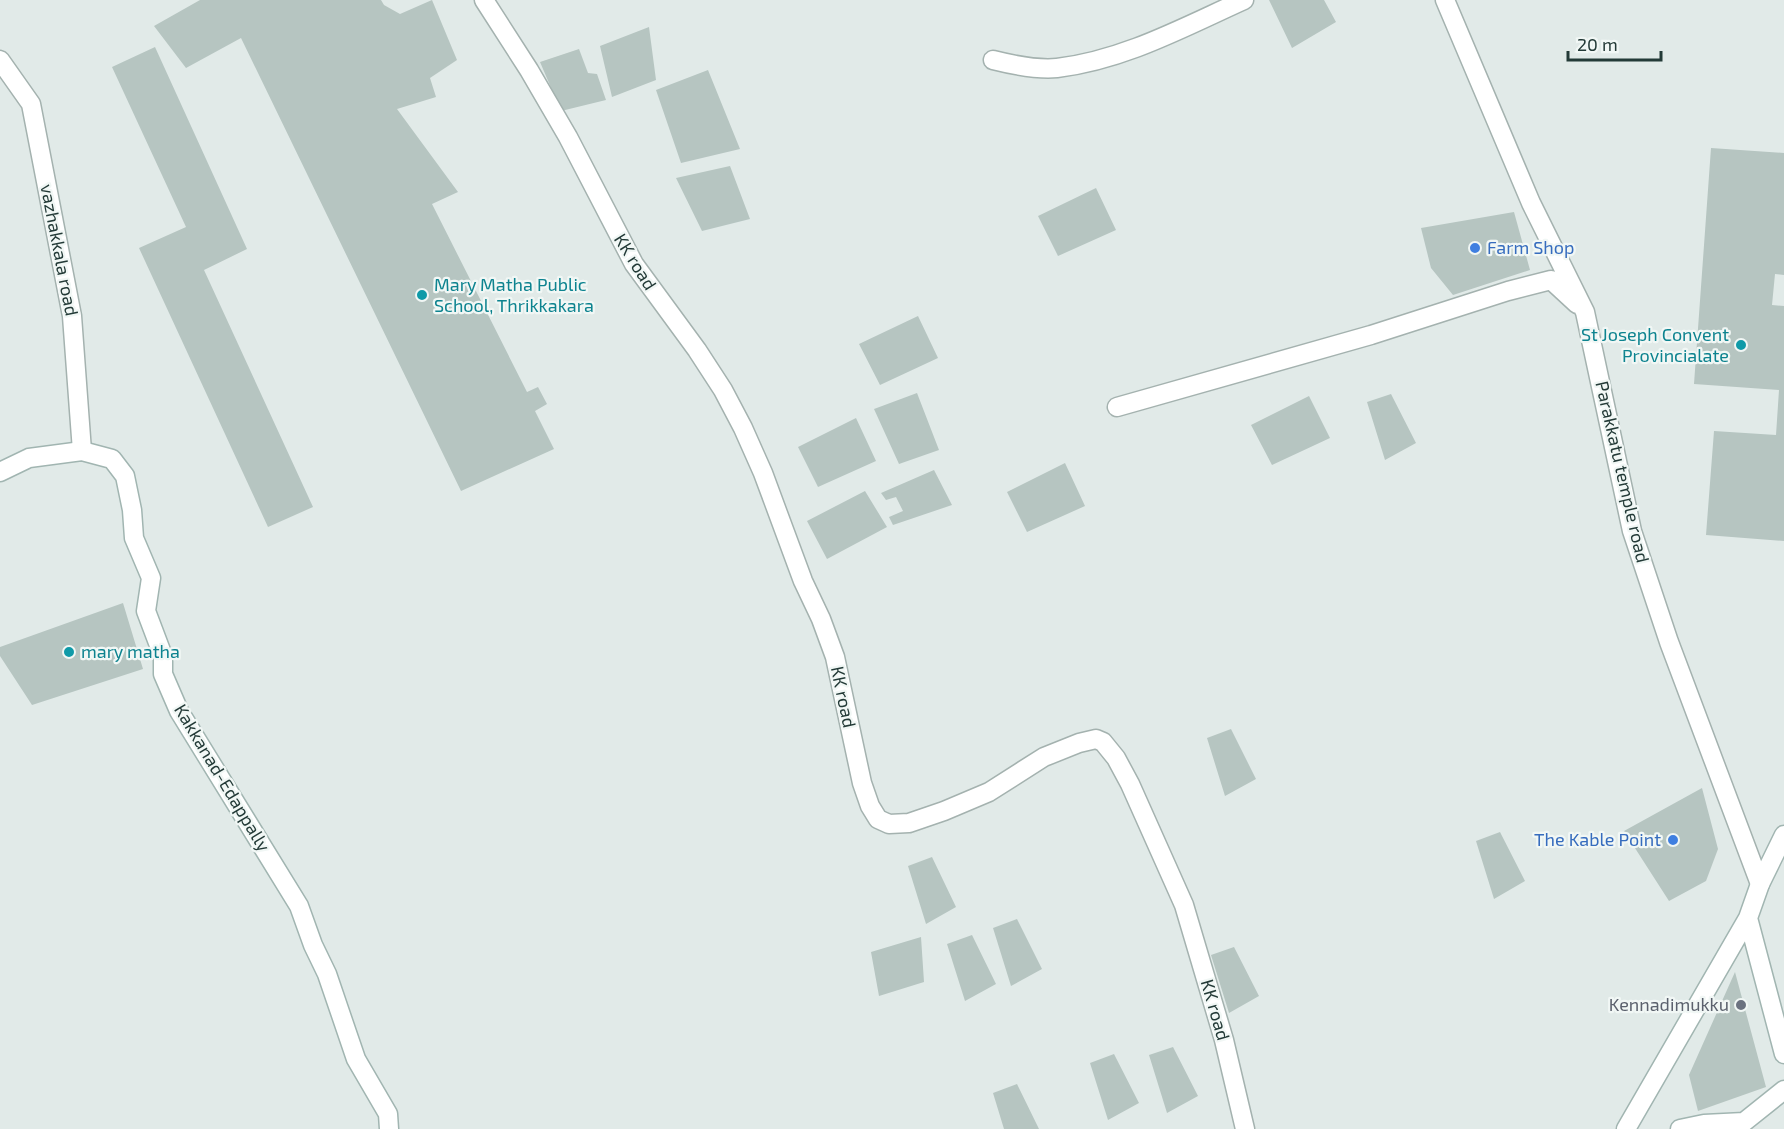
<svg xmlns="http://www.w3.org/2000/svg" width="1784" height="1129" font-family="'Exo 2',sans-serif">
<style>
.building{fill:#b6c5c1}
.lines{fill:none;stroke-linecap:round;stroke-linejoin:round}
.street-casing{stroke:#a4b2af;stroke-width:21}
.secondary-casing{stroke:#a1b5b1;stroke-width:21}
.street{stroke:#fff;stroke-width:18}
.secondary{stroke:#fff;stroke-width:18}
.shop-dot{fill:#3f7fe0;stroke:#f1f7f5;stroke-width:2}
.culture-dot{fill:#0f9aa8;stroke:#f1f7f5;stroke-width:2}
.worship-dot{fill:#6b7280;stroke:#f1f7f5;stroke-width:2}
.labels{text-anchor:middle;stroke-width:4.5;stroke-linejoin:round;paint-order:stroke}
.shop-label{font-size:18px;fill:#366cbe;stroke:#f1f7f5;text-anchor:start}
.street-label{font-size:18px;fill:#233a37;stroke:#f1f7f5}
.culture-label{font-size:18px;fill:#0d838f;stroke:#f1f7f5;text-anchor:start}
.worship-label{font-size:18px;fill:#5b616d;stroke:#f1f7f5;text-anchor:end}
</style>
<rect width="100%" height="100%" fill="#e1eae8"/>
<!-- building -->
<path class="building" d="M200 0H381L384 5 400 14 432 0 457 60 430 78 436 97 397 109 458 192 432 204 527 392 538 387 547 404 535 411 554 449 461 491 241 38 186 68 154 26Z
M1269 0H1324L1336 22 1292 48Z
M649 27 656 80 612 97 600 46Z
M155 47 247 249 204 270 313 507 268 527 139 248 186 227 112 67Z
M579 49 588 73 597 74 606 100 561 111 540 62Z
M708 70 740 149 681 163 656 90Z
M1711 148 1784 153V275L1775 274 1772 305 1784 306V541L1706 535 1714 431 1776 435 1779 390 1694 384Z
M730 166 750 219 702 231 676 178Z
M1096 188 1116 230 1058 256 1038 216Z
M1514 212 1530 270 1453 295 1431 268 1421 228Z
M918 316 938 358 880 385 859 344Z
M917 393 939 450 899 464 874 409Z
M1391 394 1416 443 1385 460 1367 402Z
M1309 396 1330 438 1272 465 1251 425Z
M856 418 876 461 818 487 798 447Z
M1065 463 1085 506 1027 532 1007 492Z
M934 470 952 505 893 525 889 517 903 511 896 497 886 500 881 493Z
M865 491 887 527 827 559 807 521Z
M123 603 143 669 32 705 0 656V647Z
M1231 729 1256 779 1225 796 1207 738Z
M1702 788 1718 849 1706 881 1669 901 1624 831Z
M1500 832 1525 881 1494 899 1476 841Z
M932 857 956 907 926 924 908 866Z
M1017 919 1042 969 1011 986 993 928Z
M972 935 996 984 965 1001 947 944Z
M921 937 924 982 879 996 871 952Z
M1234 947 1259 996 1229 1013 1211 955Z
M1735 972 1766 1087 1698 1111 1689 1075Z
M1173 1047 1198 1096 1167 1113 1149 1055Z
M1114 1054 1139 1103 1108 1120 1090 1063Z
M1017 1084 1039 1129H1004L993 1093Z"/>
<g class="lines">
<!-- street casing -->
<g class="street-casing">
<path id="street" d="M484 0 529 70 568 137 634 264 697 350 723 390 743 428 763 473 803 581 821 619 835 657 862 783 870 806 878 819 889 824 909 823 944 811 989 792 1044 757 1079 743 1096 739 1103 742 1116 758 1130 784 1184 905 1224 1040 1245 1129
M1445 0 1531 203 1585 312 1632 531 1669 642 1760 884
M0 60 31 104 72 316 82 451
M993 60C1013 65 1037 70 1057 68 1124 60 1184 27 1244 0
M1117 407 1371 335 1508 291 1551 280 1577 304"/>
</g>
<!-- secondary casing -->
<g class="secondary-casing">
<path id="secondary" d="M0 472 29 458 82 451 112 459 125 476 132 510 134 538 151 578 146 611 163 656V674L179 711 299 906 313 945 327 974 356 1059 388 1114 389 1129
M1748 918 1784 1054
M1626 1129 1748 918 1760 884 1784 835
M1680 1129 1704 1124 1744 1122 1784 1090"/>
</g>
<!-- street -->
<use href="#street" class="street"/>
<!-- secondary -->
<use href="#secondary" class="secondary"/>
</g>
<!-- markers -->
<g class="shop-dot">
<circle cx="1475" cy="248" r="6"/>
<circle cx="1673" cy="840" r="6"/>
</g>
<g class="culture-dot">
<circle cx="422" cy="295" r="6"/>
<circle cx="1741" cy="345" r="6"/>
<circle cx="69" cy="652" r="6"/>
</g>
<circle class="worship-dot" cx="1741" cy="1005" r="6"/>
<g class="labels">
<!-- shop labels -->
<g class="shop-label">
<text x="1487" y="254">Farm Shop</text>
<text x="1661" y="846" text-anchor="end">The Kable Point</text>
</g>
<!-- street labels -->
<g class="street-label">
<text transform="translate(59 250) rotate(79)" y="6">vazhakkala road</text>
<text transform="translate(635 262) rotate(58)" y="6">KK road</text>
<text transform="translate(1622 472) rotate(77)" y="6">Parakkatu temple road</text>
<text transform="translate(843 697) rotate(78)" y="6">KK road</text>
<text transform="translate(222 778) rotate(59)" y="6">Kakkanad-Edappally</text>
<text transform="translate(1215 1010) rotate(74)" y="6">KK road</text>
</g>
<!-- culture labels -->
<g class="culture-label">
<text x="434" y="291">Mary Matha Public<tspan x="434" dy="21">School, Thrikkakara</tspan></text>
<text x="1729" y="341" text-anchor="end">St Joseph Convent<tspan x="1729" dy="21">Provincialate</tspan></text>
<text x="81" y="658">mary matha</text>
</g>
<!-- worship labels -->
<g class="worship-label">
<text x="1729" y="1011">Kennadimukku</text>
</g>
</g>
<!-- scale -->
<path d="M1568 51v9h93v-9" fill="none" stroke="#233a37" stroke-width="3"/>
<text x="1577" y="51" font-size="18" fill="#233a37" stroke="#f1f7f5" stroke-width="4.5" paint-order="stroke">20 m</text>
</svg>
